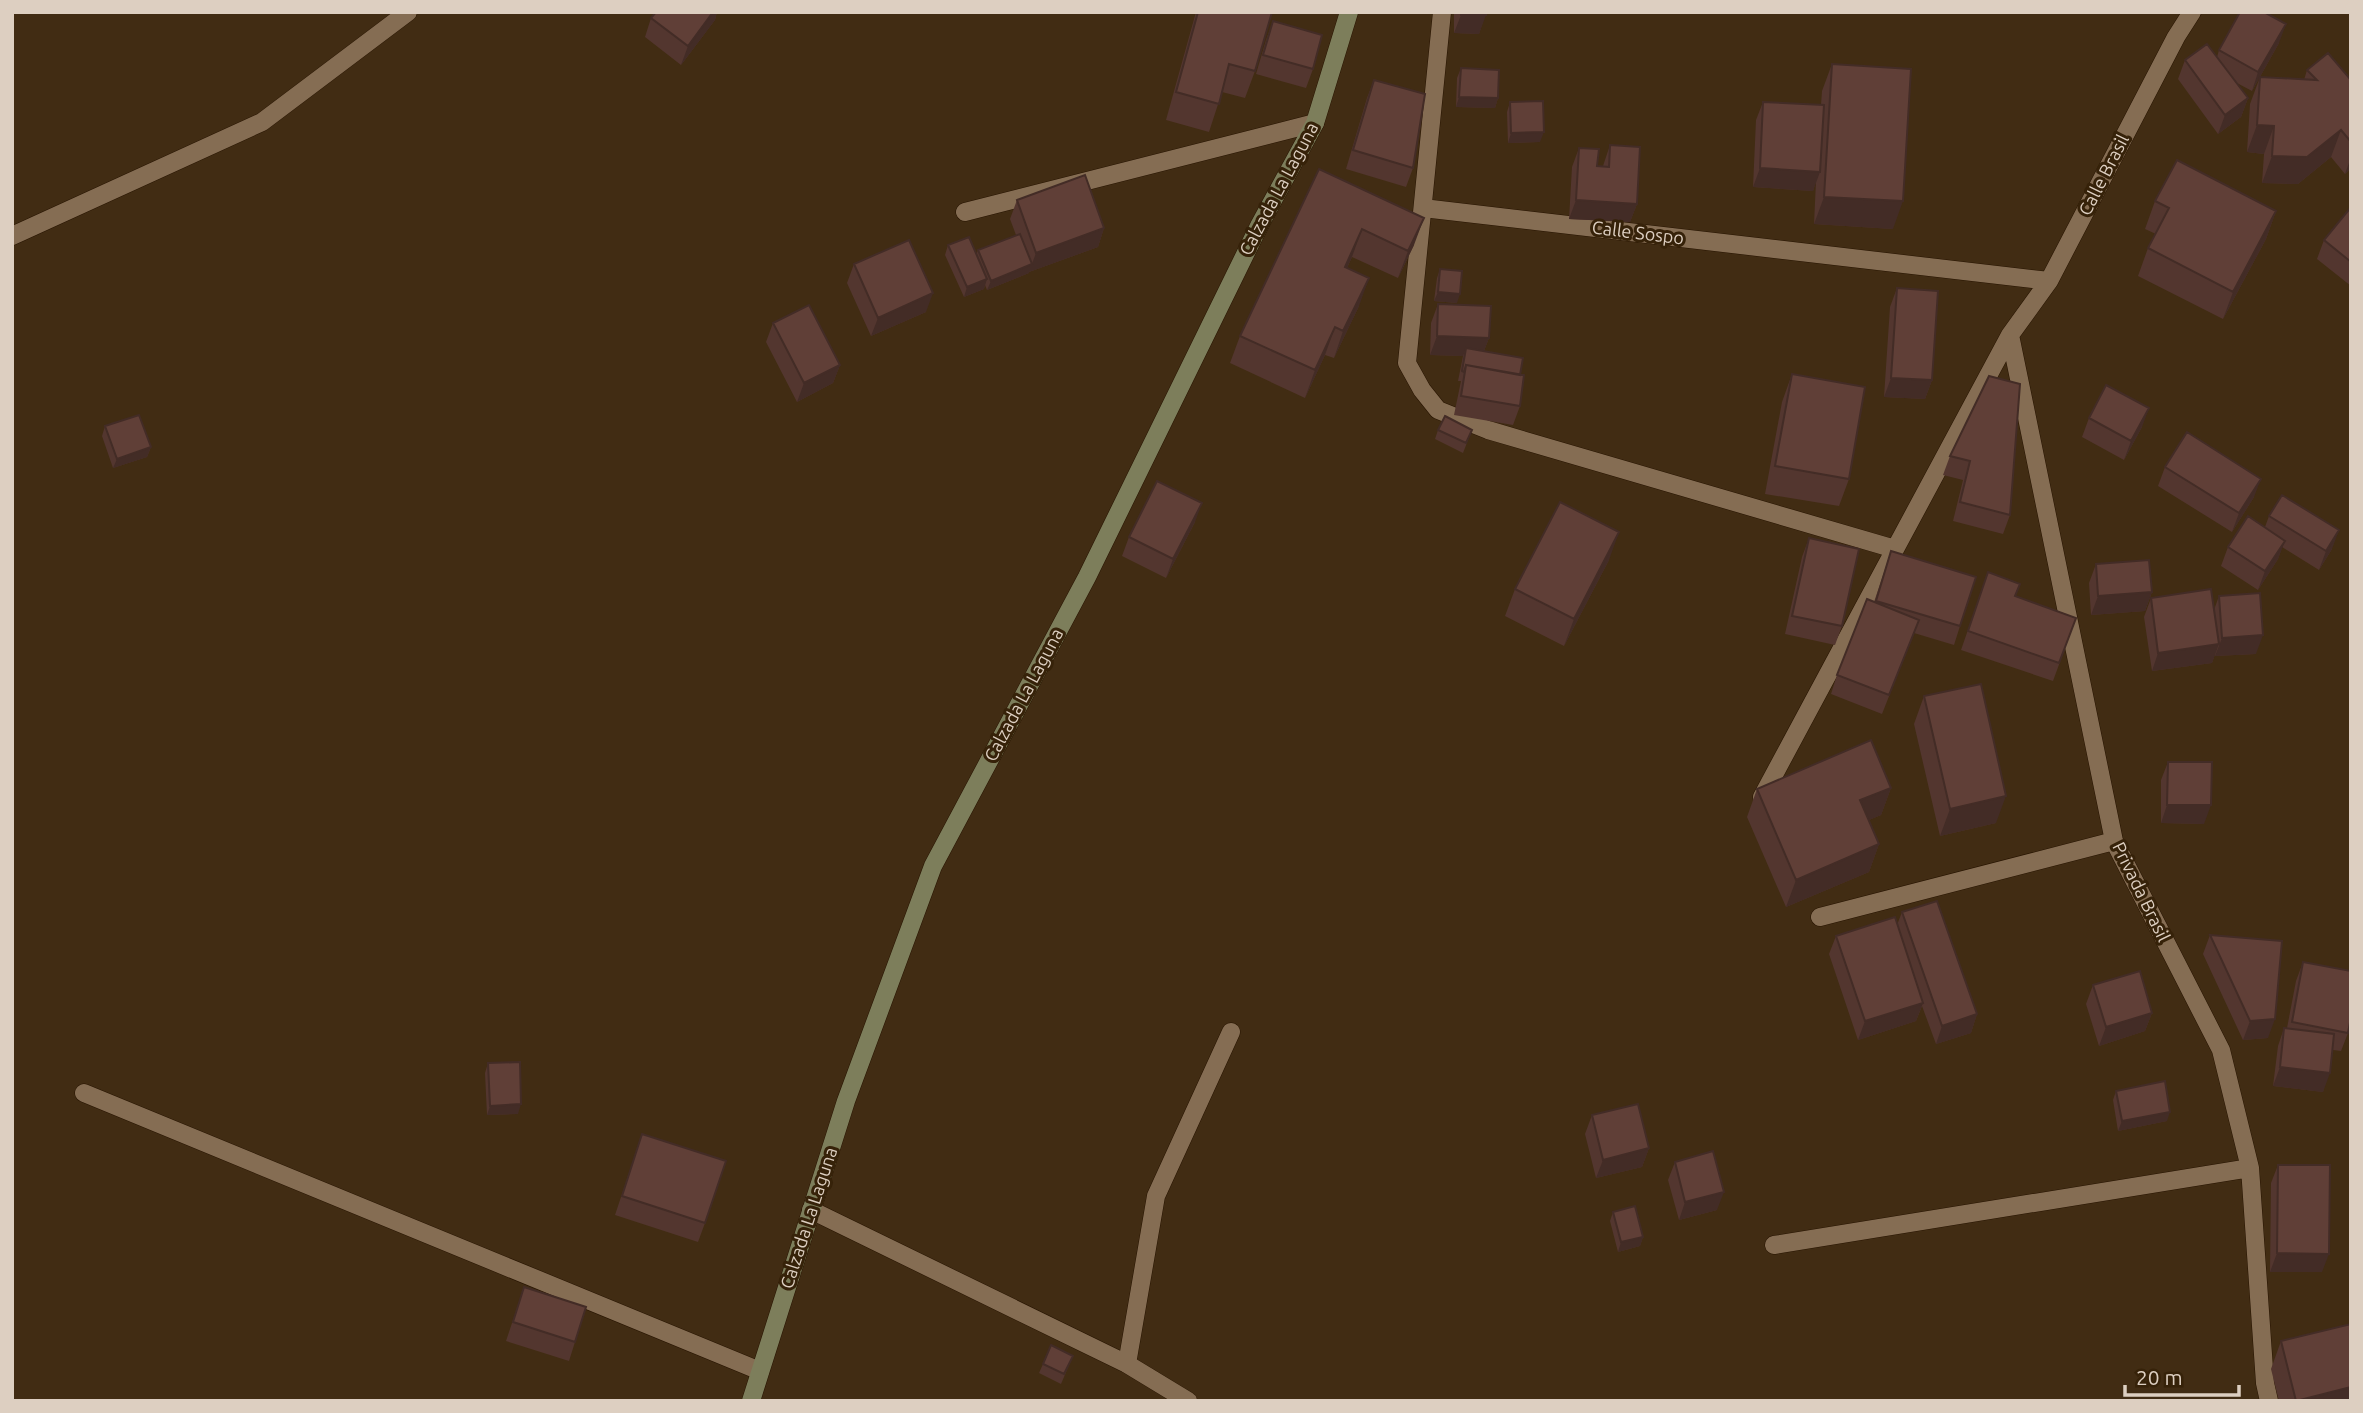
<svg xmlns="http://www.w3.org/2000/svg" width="2363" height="1413" font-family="Ubuntu,sans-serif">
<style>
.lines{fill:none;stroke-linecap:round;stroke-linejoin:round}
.street-casing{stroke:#271400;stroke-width:19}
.secondary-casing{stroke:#271400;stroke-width:19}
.street{stroke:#856d53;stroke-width:18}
.secondary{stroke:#7d7e5b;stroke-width:18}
.wall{fill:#53362f}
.shaded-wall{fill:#432c26}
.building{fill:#603f37;stroke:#432c26;stroke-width:2}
.labels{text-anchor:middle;stroke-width:6;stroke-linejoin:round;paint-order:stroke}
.street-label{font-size:18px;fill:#ddcfc1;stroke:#362209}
</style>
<rect width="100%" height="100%" fill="#412c13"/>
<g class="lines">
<!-- street casing -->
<g class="street-casing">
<path id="street" d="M1442 12 1407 363 1422 390 1438 410 1488 430 1895 549
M1423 208 2049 281
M965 212 1315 123
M12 236 262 122 408 12
M2010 335 2114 841 2221 1050 2250 1168 2265 1383 2269 1401
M1762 797 2010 335 2049 281 2176 37 2192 12
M1820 917 2114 841
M84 1093 760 1371
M811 1210 1127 1364 1188 1401
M1774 1245 2250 1168
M1127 1364 1156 1196 1231 1032"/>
</g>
<!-- secondary casing -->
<g class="secondary-casing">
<path id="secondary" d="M751 1401 846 1101 933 866 1087 577 1260 224 1315 123 1349 12"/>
</g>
<!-- street -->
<use href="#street" class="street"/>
<!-- secondary -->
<use href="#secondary" class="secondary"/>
</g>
<!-- wall -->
<path class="wall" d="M656 12H717L715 20 681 65 645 37 651 18Z
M1196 12H1272L1255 71 1245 98 1222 92 1209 132 1166 120Z
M1454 12H1486L1479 34 1454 33Z
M1273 21 1313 69 1306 88 1256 74 1266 40Z
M2279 43 2252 91 2235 82 2248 98 2241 117 2218 134 2178 79 2185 60 2217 57 2219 50Z
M1832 64 1893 229 1814 224 1816 181 1813 191 1753 187 1756 120 1763 102 1821 105 1822 91Z
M1461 68 1498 98 1495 108 1456 107 1457 78Z
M2307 70 2351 80V168L2345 174 2331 157 2298 184 2262 183 2264 154 2247 152 2250 104 2260 77 2304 80Z
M1374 80 1413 168 1406 187 1346 169 1367 98Z
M1510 102 1540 142 1508 143 1507 112Z
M1610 145 1637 204 1630 222 1569 219 1572 167 1579 148 1597 166H1603Z
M1319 169 1414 245 1398 278 1352 257 1347 268 1359 306 1334 358 1325 355 1305 398 1230 363 1240 336Z
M1017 200 1104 228 1098 247 1029 272V273L987 290 985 285 984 289 964 297 945 255 948 245 976 255 978 250 1016 235 1010 219Z
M2155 201 2276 211 2266 239 2223 319 2138 276 2148 248 2156 234 2145 229Z
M2351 207V286L2317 259 2324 240Z
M854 264 926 312 871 336 847 283Z
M1440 269 1457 303 1434 301 1437 278Z
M1897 288 1932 380 1925 399 1884 397 1890 307Z
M1438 304 1489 338 1484 351 1520 375V406L1513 425 1454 415 1461 381H1458L1463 356 1430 355 1431 323Z
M773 323 840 365 833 383 797 402 766 342Z
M1792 374 1849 479 1839 506 1765 494 1782 402Z
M1989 376 2010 515 2003 534 1953 521 1963 480 1943 475 1950 456Z
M2089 418 2142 427 2124 460 2082 437Z
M105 426 151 447 147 457 113 468 102 436Z
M1438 430H1472L1463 453 1435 439Z
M2165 467 2254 497 2232 532 2158 486Z
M2269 516 2332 549 2319 570 2282 547 2278 559 2258 590 2221 566 2228 547 2265 527Z
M1195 522 1166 578 1122 556 1129 537Z
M1809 538 1842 626 1835 645 1785 634 1802 557Z
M1891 551 1960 626 1954 645 1914 633 1882 714 1831 694 1837 675 1874 602Z
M1609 560 1564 646 1505 616 1515 589Z
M2096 564 2152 592 2145 611 2091 615 2089 583Z
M1988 572 2016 596 2076 618 2053 681 1961 650Z
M2219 596 2256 654 2215 656V654L2212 663 2152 671 2144 617 2151 598 2214 610Z
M1924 696 1996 823 1940 836 1914 724Z
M2168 762 2204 824 2161 823V780Z
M1891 788 1881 815 1869 820 1879 844 1869 872 1786 907 1747 817 1757 789Z
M1902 912 1977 1014 1971 1033 1936 1044 1922 1006 1916 1021 1858 1040 1829 954 1836 936 1897 925Z
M2210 935 2268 1038 2243 1040 2203 954Z
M2303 962 2348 1033 2341 1051 2333 1050 2323 1092 2273 1086 2278 1046 2284 1028H2287L2296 981Z
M2093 985 2152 1013 2145 1031 2099 1046 2086 1004Z
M488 1063 518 1114 487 1115 485 1073Z
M2116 1091 2167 1121 2118 1131 2113 1100Z
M1592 1115 1649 1148 1642 1167 1596 1178 1585 1134Z
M642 1134 705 1223 698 1242 615 1215Z
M1675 1162 1717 1210 1679 1220 1668 1180Z
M2278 1165 2322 1272H2270L2271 1183Z
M1613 1212 1643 1237 1640 1246 1618 1252 1610 1221Z
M524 1287 575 1342 569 1361 506 1341Z
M2281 1341 2351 1401H2279L2271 1369Z
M1073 1356 1061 1384 1039 1373 1043 1364Z"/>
<!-- shaded-wall -->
<path class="shaded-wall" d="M713 12H717L715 20 681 65 688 46Z
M1461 15H1486L1479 34 1454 33Z
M2286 24 2279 43 2252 91 2258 72Z
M1459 97 1498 98 1495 108 1456 107Z
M2248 98 2241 117 2218 134 2225 115Z
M2257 125 2274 126 2264 154 2247 152Z
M2341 130 2331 157 2298 184 2262 183 2272 156Z
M1544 132 1540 142 1508 143 1511 133Z
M2351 157V168L2345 174Z
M1760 168 1820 172 1813 191 1753 187Z
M1824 197 1903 201 1893 229 1814 224Z
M1576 200 1637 204 1630 222 1569 219Z
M2276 211 2266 239 2223 319 2233 292Z
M1424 218 1414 245 1398 278 1408 251Z
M1104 228 1098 247 1029 272 1036 253Z
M1362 229 1352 257 1335 294 1345 267Z
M1032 264 1029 273 987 290 991 281Z
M1369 278 1359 306 1334 358 1343 331Z
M987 279 984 289 964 297 967 287Z
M1438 292 1460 294 1457 303 1434 301Z
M933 293 926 312 871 336 878 318Z
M1335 327 1325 355 1305 398 1315 370Z
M1437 336 1489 338 1482 356 1466 348 1463 356 1430 355Z
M840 365 833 383 797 402 804 383Z
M1891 378 1932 380 1925 399 1884 397Z
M2149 408 2142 427 2124 460 2131 441Z
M151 447 147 457 113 468 117 459Z
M2261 479 2254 497 2232 532 2239 513Z
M1202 503 1195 522 1166 578 1173 559Z
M2339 530 2332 549 2319 570 2326 551Z
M1619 532 1609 560 1564 646 1574 619Z
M2285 541 2278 559 2258 590 2265 571Z
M2152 592 2145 611 2091 615 2098 596Z
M2263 635 2256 654 2215 656 2222 638Z
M2219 644 2212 663 2152 671 2158 653Z
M1891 788 1881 815 1850 828 1860 800Z
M2006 796 1996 823 1940 836 1950 809Z
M2167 805H2211L2204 824 2161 823Z
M1879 844 1869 872 1786 907 1796 880Z
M1923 1003 1916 1021 1858 1040 1865 1021Z
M2152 1013 2145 1031 2099 1046 2106 1027Z
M1977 1014 1971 1033 1936 1044 1942 1026Z
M2275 1019 2268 1038 2243 1040 2250 1021Z
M2280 1067 2330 1073 2323 1092 2273 1086Z
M521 1104 518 1114 487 1115 490 1106Z
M2170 1112 2167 1121 2118 1131 2122 1121Z
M1649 1148 1642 1167 1596 1178 1603 1160Z
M1724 1192 1717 1210 1679 1220 1685 1202Z
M1643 1237 1640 1246 1618 1252 1621 1242Z
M2277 1253 2329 1254 2322 1272H2270Z
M2351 1387V1401H2296Z"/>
<!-- building -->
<path class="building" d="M656 12H713L688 46 651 18Z
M1198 12H1272L1255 71 1229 64 1219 104 1176 92Z
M1461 12H1486V15H1461Z
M2240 12H2264L2286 24 2258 72 2219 50Z
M1273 21 1322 35 1313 69 1263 55Z
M2207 44 2248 98 2225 115 2185 60Z
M2328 53 2351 80V142L2341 130 2307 157 2272 156 2274 126 2257 125 2260 77 2317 80 2307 70Z
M1832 64 1911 69 1903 201 1824 197Z
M1461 68 1499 70 1498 98 1459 97Z
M1374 80 1425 94 1413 168 1353 150Z
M1543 101 1544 132 1511 133 1510 102Z
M1763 102 1824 105 1820 172 1760 168Z
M1610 145 1640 147 1637 204 1576 200 1579 148 1599 149 1597 166 1609 167Z
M2177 160 2276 211 2233 292 2148 248 2169 208 2155 201Z
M1319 169 1424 218 1408 251 1362 229 1345 267 1369 278 1343 331 1335 327 1315 370 1240 336Z
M1085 175 1104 228 1036 253 1017 200Z
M2351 207V262L2324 240Z
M1020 234 1032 264 991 281 978 250Z
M969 237 987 279 967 287 948 245Z
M909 240 933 293 878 318 854 264Z
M1440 269 1462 271 1460 294 1438 292Z
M1897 288 1938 291 1932 380 1891 378Z
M1438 304 1491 306 1489 338 1437 336Z
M809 305 840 365 804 383 773 323Z
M1466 348 1523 358 1520 375 1466 365 1464 372 1462 371Z
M1466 365 1524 375 1520 406 1461 396Z
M1792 374 1865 387 1849 479 1775 466Z
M1989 376 2020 384 2010 515 1960 502 1970 461 1950 456Z
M2106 385 2149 408 2131 441 2089 418Z
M139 415 151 447 117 459 105 426Z
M1445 416 1472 430 1466 443 1438 430Z
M2187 432 2261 479 2239 513 2165 467Z
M1157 481 1202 503 1173 559 1129 537Z
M2282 495 2339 530 2326 551 2269 516Z
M1560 502 1619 532 1574 619 1515 589Z
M2248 516 2285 541 2265 571 2228 547Z
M1809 538 1859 549 1842 626 1792 616Z
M1891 551 1976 577 1960 626 1876 601Z
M2149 560 2152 592 2098 596 2096 564Z
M1988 572 2020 584 2015 596 2076 618 2059 663 1968 631Z
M2211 589 2219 644 2158 653 2151 598Z
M2260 593 2263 635 2222 638 2219 596Z
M1867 599 1919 620 1889 695 1837 675Z
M1981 684 2006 796 1950 809 1924 696Z
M1871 740 1891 788 1860 800 1879 844 1796 880 1757 789Z
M2168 762H2212L2211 805H2167Z
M1937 901 1977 1014 1942 1026 1902 912Z
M1895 917 1923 1003 1865 1021 1836 936Z
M2210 935 2282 941 2275 1019 2250 1021Z
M2303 962 2351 971V1017L2348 1033 2292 1022Z
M2140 971 2152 1013 2106 1027 2093 985Z
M2284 1028 2334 1034 2330 1073 2280 1067Z
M520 1062 521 1104 490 1106 488 1063Z
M2165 1081 2170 1112 2122 1121 2116 1091Z
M1638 1104 1649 1148 1603 1160 1592 1115Z
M642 1134 726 1161 705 1223 622 1196Z
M1713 1151 1724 1192 1685 1202 1675 1162Z
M2278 1165H2330L2329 1254 2277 1253Z
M1635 1206 1643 1237 1621 1242 1613 1212Z
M524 1287 586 1307 575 1342 513 1322Z
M2351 1324V1387L2296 1401 2281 1341Z
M1051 1345 1073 1356 1064 1374 1043 1364Z"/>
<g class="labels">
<!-- street labels -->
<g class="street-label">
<text transform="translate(2104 175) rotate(-63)" y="6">Calle Brasil</text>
<text transform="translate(1279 189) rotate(-62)" y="6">Calzada La Laguna</text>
<text transform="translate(1638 233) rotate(7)" y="6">Calle Sospo</text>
<text transform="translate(1024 695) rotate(-62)" y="6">Calzada La Laguna</text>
<text transform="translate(2141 892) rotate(64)" y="6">Privada Brasil</text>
<text transform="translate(809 1218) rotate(-72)" y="6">Calzada La Laguna</text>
</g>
</g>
<!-- border -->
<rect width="2363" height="1413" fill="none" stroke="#ddcfc1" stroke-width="28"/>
<!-- scale -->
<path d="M2125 1385v10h114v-10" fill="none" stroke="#ddcfc1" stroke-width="3.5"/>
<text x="2136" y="1385" font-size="21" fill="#ddcfc1" stroke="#362209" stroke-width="5" paint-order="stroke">20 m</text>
</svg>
